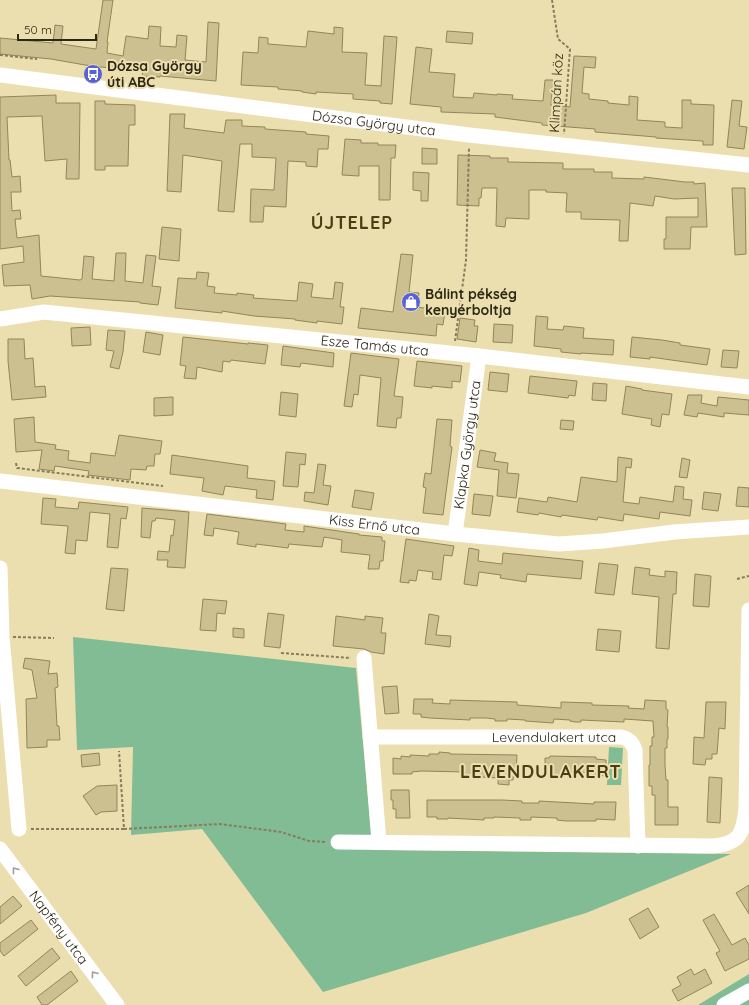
<svg xmlns="http://www.w3.org/2000/svg" width="749" height="1005" font-family="Quicksand,sans-serif">
<style>
.green{fill:#81bc95}
.building{fill:#ccbf90;stroke:#928659}
.lines{fill:none;stroke-linecap:round;stroke-linejoin:round}
.path{stroke:#857d5c;stroke-width:2;stroke-dasharray:3 2;stroke-linecap:butt}
.minor{stroke:#fff;stroke-width:15}
.oneway{stroke:#a09e96}
.labels{text-anchor:middle;stroke-width:4;stroke-linejoin:round;paint-order:stroke}
.poi-label{font-size:14px;font-weight:bold;fill:#2d2815;stroke:#ecdfaf;text-anchor:start}
.street-label{font-size:14px;fill:#2d2815;stroke:#ecdfaf}
.district-label{font-size:18px;font-weight:bold;letter-spacing:1px;fill:#4a3f12;stroke:#ecdfaf}
</style>
<rect width="100%" height="100%" fill="#ecdfaf"/>
<!-- green -->
<path class="green" d="M73 637 356 668 373 850 731 854 586 913 323 992 202 829 131 835 133 747 77 750Z
M609 747 623 748 621 785H607Z
M749 974V1005H698Z"/>
<!-- building -->
<path class="building" d="M103 0H113L107 42H108L107 53 123 56 126 36 148 39 149 26 161 27 160 46 176 47 177 35 187 36 185 60 206 62 208 22 219 23 216 81 160 76V77L142 76 143 71 110 67 109 68 85 65 51 59 0 54V38L53 43 55 25 63 26 61 44 96 49Z
M334 27 343 28 342 52 367 53 365 85 381 86 384 36 397 37 392 104 380 103V101L353 99V94L316 92V94L302 92V91L278 89V87L241 85 243 52 258 53 259 37 268 38V44L306 47 308 31 334 34Z
M447 31 473 33 472 44 446 42Z
M416 47 432 49 429 72 455 74 453 97 473 98 474 93 497 95V94L513 95 512 99 543 101 545 80H553L551 105 570 107 574 56 596 57 595 68 584 67 582 93 589 94V99L608 101V103L629 105V96L638 97 637 120 665 122V127L682 128V100H691V104L714 105 713 145H703V141L656 138V137L595 132V129L542 125V123L495 117V114L441 112V107L410 104Z
M56 95V103H80L79 179H66L67 159 45 161 42 116 7 117 9 160H10L12 177 20 176 21 192H11L12 211 20 210 21 219H15L17 238 39 235 41 276 80 280 82 279 84 256 94 257 92 279 114 281 116 253H126L125 281 143 283 146 255 156 256 152 286 161 287 158 305 140 303V302L50 296 32 299 30 285 4 286 2 265 24 262 23 246 0 249V97Z
M732 100 742 101 739 126 747 127 744 149 727 147Z
M95 101H105V104L135 105V125H129L128 166H105V170H95Z
M170 114H185L184 128 224 133 226 120H242V126L265 127V129L306 132V134L329 136 328 149H318L317 167 306 166V162L288 161 286 207 264 206 263 222H250L251 189 274 190 276 158 252 157V144H240L234 212 218 211 222 161 183 155 181 192 167 191Z
M345 139 361 140V143H378V145H396L395 158H391L390 200H379V166H359V176L342 175Z
M422 148 437 149V164H422Z
M458 155 490 156V158H508V162L563 163V169H594V172H612V178L644 179V177L685 182H694V184L705 183 707 227H691L690 249H664V239H666V217H698V198L674 199 655 196 653 206 630 203 628 241H619L620 220 581 219V212H566L567 193 546 192V190H529V219L506 218 505 227 496 226 497 188H482L481 198H479V206L457 205Z
M413 172 429 173 428 201H421V191L413 190Z
M732 188H745L746 254 735 255Z
M162 227 181 229 179 261 159 259Z
M401 254 413 255 409 292 419 293 417 307 445 311 443 325 437 324 436 336 358 328 361 308 393 312Z
M197 272 209 273 207 286 215 287 214 293 237 295V293L254 295 253 298 297 301 299 282 313 284 311 297 333 299 335 282 343 283 340 307H344L342 324 317 321V323L295 320V319L254 316 222 311V313L175 308 178 278 196 279Z
M536 316 548 317 547 329 563 330 564 326 584 328 583 338 614 340 613 355 581 353V354L561 352V349L534 346Z
M460 318 475 320 474 326H478L476 342 457 339Z
M494 324 513 325 512 343 493 342Z
M90 327 91 345 72 346 71 328Z
M108 330 125 331 123 352 119 369 110 367 114 351 106 350Z
M146 332 163 335 160 355 143 352Z
M183 337 248 344V343L268 345 265 364 231 360 230 362 223 361 222 372 197 367 196 379 184 378 186 366 180 365Z
M632 337 662 340 680 343V345L710 349 707 365 650 357V359L630 357Z
M8 339H24L25 359 33 358 35 387 45 386 46 397 12 400 8 361Z
M283 346 334 353 333 367 301 363 300 367 281 365Z
M723 350 739 351 737 368 721 367Z
M351 353 399 359 394 396 403 397 401 418H397L396 428 377 426 381 378 360 375 358 395 354 394 352 407 344 406Z
M417 361 462 366 460 382 452 381V388L432 386V388L414 386Z
M490 372 509 374 507 392 488 390Z
M530 376 577 381 575 396 569 395 568 398 528 393Z
M593 383 607 384 606 401 592 400Z
M626 386 642 389V390L672 394 669 415 662 414 660 427 651 425 652 419 622 414Z
M281 392 298 394 296 417 279 415Z
M688 395H702L701 403 717 406 718 397 749 400V415L724 413V417L698 413 697 417 684 415Z
M173 397V415L154 416V398Z
M34 417 35 442 56 445 55 449 69 451 68 460 90 463 91 453 115 456 119 435 162 441 160 454H155L154 466H147L146 470 131 469 130 480 88 475 89 471 55 466 54 471 39 469 42 450 16 452 14 419Z
M437 419 452 420 450 446 452 447 443 515 423 513 426 488 423 487 425 473 431 474Z
M561 420 574 421 573 430 560 429Z
M480 450 496 453 494 461 508 463 507 473 519 474 516 498 497 496 499 470 477 467Z
M286 452 306 454 305 465 300 464 298 487 283 486Z
M172 455 248 466 247 478 275 481 273 500 256 498 257 490 225 486 223 495 202 491 204 478 170 474Z
M618 457 632 459 631 468 626 467 623 502 639 504 640 497 673 502 675 486 684 487 683 499 692 500 690 516 660 512 659 519 624 514 623 521 598 517 597 520 562 515 561 517 539 513 538 515 517 512 519 498 547 502 548 497 577 502 581 477 617 482Z
M682 458 690 460 687 478 679 477Z
M318 464 326 465 323 485 331 486 328 505 304 501 305 492 314 493Z
M738 487 749 488V507L736 506Z
M355 490 374 493 371 510 352 507Z
M704 492 721 494 718 511 702 509Z
M474 494 493 496 490 516 472 514Z
M43 498 56 499 55 507 78 509 79 502 128 507 126 519 121 518 118 548 107 547 110 514 90 512 87 541 76 540 75 554 65 553 68 526 41 524Z
M142 508 189 512 185 568 167 567 168 560H157L158 551 169 552 171 535 173 536 175 520 156 518 155 521H152L150 538 141 537Z
M207 514 286 524 285 530 304 532V526L359 534V535L382 537V541H385L383 561H380L379 569H368L370 555 341 552 342 540 324 537 322 547 289 544 288 548 256 544V547L237 544 239 532 214 528 213 536 204 535Z
M406 539 454 546 452 556 444 555 441 580 432 579 433 572 418 570 416 581 409 580V583L400 582Z
M469 548 479 550 478 561 502 564 503 553 583 561 581 579 527 574 526 582 500 578 501 575 479 572 477 586 464 584Z
M599 563 618 565 614 595 595 593Z
M635 567 650 569 649 575 665 577V571L677 572 676 594H673L669 649 656 648 659 597 632 594Z
M111 568 128 569 124 611 106 609Z
M695 574 711 576 709 607 693 606Z
M203 599 227 601 225 614 217 613 216 631 200 630Z
M268 613 284 615 280 648 264 646Z
M429 614 439 616 436 635 451 636 450 647 425 644Z
M336 616 365 620V616L383 618 381 633H386L384 654 371 652 364 649 333 646Z
M233 628 244 629V638L233 637Z
M598 629 621 631 619 652 596 650Z
M25 658 50 661 48 674 57 673 58 687 55 688 57 726H59L60 740H47V747L27 748 26 699 37 698 32 670 23 668Z
M397 686 399 713 385 714 382 687Z
M414 699H433L432 703 450 704V700L517 702V705L561 708V702L592 703V705L629 706 628 708 644 709 645 700 666 701V709L668 710 667 727H668V739H667V748H665V765L666 780H668V807H678V825H655V795H652V786H649V765H650V746H652V737H654L653 721 624 719V722L581 720V722H575L570 721V720L554 719 553 723 525 721V720L507 719V721H495V719L486 718H470V720L430 718 421 717V714H413Z
M706 702H726L725 729 719 728 717 754H712V759H706L705 765 693 764 694 737 704 738Z
M439 752 450 753V754L517 755 516 773 514 772 513 780H509V785L498 784V778L465 776V772L421 771 412 772V774H393V758L401 759V756L410 757V755L429 756V754H439Z
M99 753 100 765 82 767 81 755Z
M550 756 596 757V759L606 760V776L594 775V773L569 772H564V775L549 774V772H545V758H549Z
M709 777 722 778 720 823 707 822Z
M117 785V811L101 812 96 815 83 796 97 786Z
M391 790H409L410 818H396V809H393V800H391Z
M427 800H502L522 801V803H539V801L594 804V802H616L615 820 596 819V821H566L557 820V818L531 817V820H520V818L494 817V818H484V820L448 818V819H437V817H427Z
M749 885V914L736 893Z
M13 896 22 906 0 924V907Z
M648 908 659 927 640 939 629 919Z
M714 914 732 945 745 938 749 945V959L725 971 716 953 720 951 703 920Z
M31 920 38 929 4 956 0 951V943Z
M52 948 60 958 26 986 18 976Z
M691 969 694 975 705 969 712 983 678 1001 672 990 681 985 677 977Z
M71 971 78 981 47 1005H42L37 997Z"/>
<g class="lines">
<!-- path -->
<path class="path" d="M552 0 558 39 570 49 564 134
M0 55 37 59
M455 341 466 260 469 148
M16 463 17 468 163 486
M737 579 749 576
M13 637 54 638
M281 653 351 658
M31 829H124L119 751
M124 829 220 824 281 832 309 841 327 842"/>
<!-- minor -->
<g class="minor">
<path id="s1" d="M0 75 469 135 749 165"/>
<path id="s2" d="M0 319 44 312 479 356 749 387"/>
<path id="s3" d="M0 481 455 534 559 544 603 541 674 532 749 527"/>
<path id="s4" d="M455 534 479 356"/>
<path d="M0 568 2 637 19 829"/>
<path d="M364 658 379 842"/>
<path id="s5" d="M370 737H621C629 739 632 742 635 750L638 846"/>
<path d="M338 842 714 846C740 843 743 834 746 809L749 610"/>
<path id="s6" d="M0 849 117 1005"/>
<path d="M724 1005 749 991"/>
</g>
</g>
<!-- one-way arrows -->
<defs><path id="oneway-chevron" d="M-2-3.5L2.5 0L-2 3.5" fill="none" stroke-width="1.6" stroke-linecap="round" stroke-linejoin="round"/></defs>
<g class="oneway">
<use href="#oneway-chevron" transform="translate(15 870) rotate(-127)"/>
<use href="#oneway-chevron" transform="translate(94 974) rotate(-127)"/>
</g>
<!-- icons -->
<defs>
<g id="bus-disc" transform="scale(1)"><circle r="9.5" fill="#5762d9" stroke="#ecdfaf"/><path d="M-5-6H5V4H4V6H2V4H-2V6H-4V4H-5ZM-3.5-4V0h7V-4ZM-3.5 1.2v1.5H-2V1.2ZM2 1.2v1.5H3.5V1.2Z" fill="#fff"/></g>
<g id="shop-disc" transform="scale(1)"><circle r="9.5" fill="#5762d9" stroke="#ecdfaf"/><path d="M-5-2.5h2.3a2.7 3.5 0 0 1 5.4 0H5L5.5 6h-11ZM-1.5-2.5h3a1.5 2.3 0 0 0-3 0Z" fill="#fff"/></g>
</defs>
<g fill-rule="evenodd">
<use href="#bus-disc" x="93" y="74"/>
<use href="#shop-disc" x="411" y="302"/>
</g>
<g class="labels">
<!-- poi labels -->
<g class="poi-label">
<text x="107" y="71">Dózsa György<tspan x="107" dy="16">úti ABC</tspan></text>
<text x="425" y="299">Bálint pékség<tspan x="425" dy="16">kenyérboltja</tspan></text>
</g>
<!-- street labels -->
<g class="street-label">
<text transform="translate(556 93) rotate(-87)" y="5">Klimpán köz</text>
<text dy="5" stroke="none"><textPath href="#s1" startOffset="377">Dózsa György utca</textPath></text>
<text dy="5" stroke="none"><textPath href="#s2" startOffset="377">Esze Tamás utca</textPath></text>
<text dy="5" stroke="none"><textPath href="#s4" startOffset="90">Klapka György utca</textPath></text>
<text dy="5" stroke="none"><textPath href="#s3" startOffset="377">Kiss Ernő utca</textPath></text>
<text dy="5" stroke="none"><textPath href="#s5" startOffset="184">Levendulakert utca</textPath></text>
<text dy="5" stroke="none"><textPath href="#s6" startOffset="98">Napfény utca</textPath></text>
</g>
<!-- district labels -->
<g class="district-label">
<text x="352" y="229">ÚJTELEP</text>
<text x="541" y="778">LEVENDULAKERT</text>
</g>
</g>
<!-- scale -->
<path d="M18 34v6h78v-6" fill="none" stroke="#2d2815" stroke-width="2"/>
<text x="24" y="34" font-size="12" fill="#2d2815" stroke="#ecdfaf" stroke-width="3" paint-order="stroke">50 m</text>
</svg>
